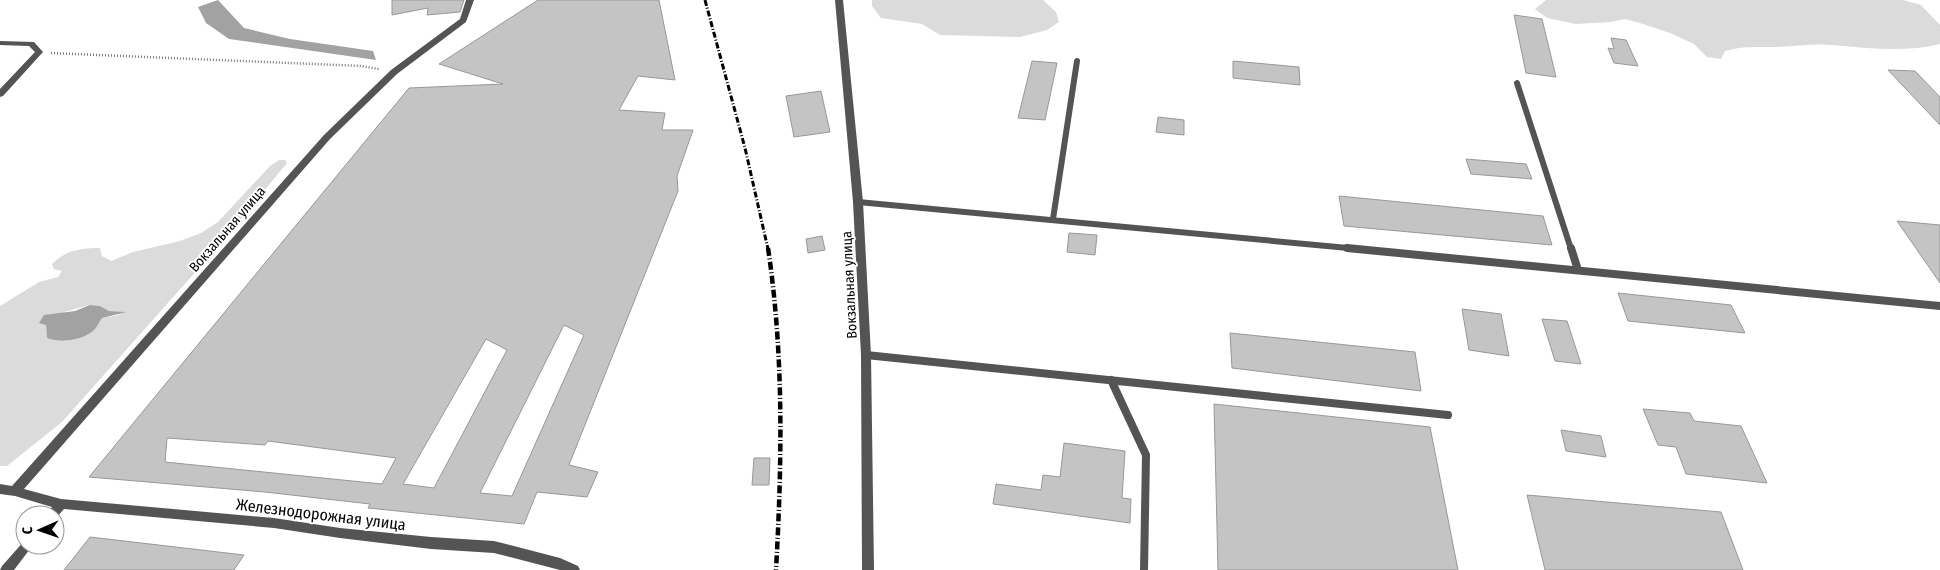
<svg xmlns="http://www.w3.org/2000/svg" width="1940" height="570" font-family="'Fira Sans Condensed',sans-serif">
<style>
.green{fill:#dbdbdb;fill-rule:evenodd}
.water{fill:#a2a2a2}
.building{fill:#c4c4c4;stroke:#989898;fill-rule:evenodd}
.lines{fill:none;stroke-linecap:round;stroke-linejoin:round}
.path{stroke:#767676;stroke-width:2.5;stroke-dasharray:1 2;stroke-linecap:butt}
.service-far1{stroke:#545454;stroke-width:6}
.service{stroke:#545454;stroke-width:8}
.minor{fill:#545454;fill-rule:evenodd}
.rail-far1{stroke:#000;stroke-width:3;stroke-dasharray:6 2 1 2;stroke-linecap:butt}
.rail{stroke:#000;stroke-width:4.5;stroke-dasharray:8 2.5 1 2.5;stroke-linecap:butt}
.labels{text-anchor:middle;stroke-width:4;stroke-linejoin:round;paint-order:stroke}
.street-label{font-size:14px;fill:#000;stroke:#fff}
.near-street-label{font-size:16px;fill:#000;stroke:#fff}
</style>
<rect width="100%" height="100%" fill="#fff"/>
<!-- green -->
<path class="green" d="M872 0H1043L1056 12 1059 22 1047 30 1020 37 940 35 922 24 881 18 872 6Z
M1546 0H1903L1921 5 1940 25V44C1904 53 1868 48 1832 45 1812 43 1791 47 1770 47 1753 47 1742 46 1725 51L1721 59 1707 57 1694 44 1670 33 1643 24 1625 19 1611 22 1576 24 1547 18 1535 9Z
M279 160H285L287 163 215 250 62 422 7 466H0V306L39 282 58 277 62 271 54 269 52 264C66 250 81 248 100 248L102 256 111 261 133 252 180 241 201 233 218 222 270 166ZM90 305 100 306 109 311 126 312 115 316 102 318C99 322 97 328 93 331 81 341 60 343 47 338L46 325 64 312Z"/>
<!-- water -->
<path class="water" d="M218 0 244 28 290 39 373 51 376 60 229 39 206 23 198 7Z
M90 305 100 306 109 311 127 312 102 318C99 322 97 328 93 331 81 341 60 343 47 338L46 325 39 323 44 315 75 311Z"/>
<!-- building -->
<path class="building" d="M392 0H464L460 12 427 15 428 8 392 15Z
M538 0H659L675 80 638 76 619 110 665 113 662 130H693L677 176 678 191 569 465 598 472 587 497 537 492 524 524 368 508 370 504 265 492 89 477 409 88 503 84 439 64ZM564 325 584 335 512 496 480 493ZM486 339 507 350 434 488 403 484ZM167 438 265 445 268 441 396 458 382 484 165 462Z
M1514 15 1542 19 1556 77 1526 73Z
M1611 38 1626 40 1638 66 1614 63 1608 48 1614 49Z
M1032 61 1057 63 1045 120 1018 118Z
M1233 61 1299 67 1300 85 1233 78Z
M1888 70 1915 71 1940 97V125Z
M821 91 830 132 794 137 786 96Z
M1158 117 1184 120V135L1156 132Z
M1466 159 1526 164 1532 179 1471 174Z
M1339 196 1543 216 1552 245 1344 226Z
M1897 221 1940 225V283Z
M1069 233 1097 235 1095 255 1067 252Z
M822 236 825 250 808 253 806 239Z
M1618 293 1731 305 1745 333 1628 321Z
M1462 309 1501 314 1509 356 1469 350Z
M1542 319 1567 321 1581 364 1555 361Z
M1230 333 1415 352 1421 391 1232 368Z
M1214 404 1430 427 1458 570H1218Z
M1643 409 1690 413 1694 421 1741 426 1767 483 1686 474 1676 447 1658 445Z
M1561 430 1601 436 1606 457 1566 451Z
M1064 443 1125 451 1122 498 1131 499 1130 523 993 504 996 484 1041 490 1043 475 1060 477Z
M754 458H770L769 485H752Z
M1527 495 1721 512 1743 570H1545Z
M90 537 244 555 234 570H64Z"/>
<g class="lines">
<!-- path -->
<path class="path" d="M51 53 361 66 379 69"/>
<!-- service-far1 -->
<path class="service-far1" d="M1517 83 1571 249
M858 202 1359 249
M1053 219 1077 61"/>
<!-- service -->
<path class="service" d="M1347 248 1940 306
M1571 248 1578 270
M866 355 1448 415
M1111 380 1146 455 1144 570"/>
<!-- minor -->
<path class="minor" d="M466 0H474L466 22 397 74 330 139 24 489 61 499 274 518 340 528 431 537 494 541 560 558 578 566 580 570H560L494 553 431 549 340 538 274 528 64 509 55 519V515H46L52 507 15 496 0 494V484L12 486 324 135 391 70 460 19Z
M835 0H843L863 202 871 355 874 570H862L861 355 853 202Z
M0 41 34 42 43 52 3 96 0 97V89L35 52 29 46 0 45Z
M25 540V545H33L14 570H0L2 566Z"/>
<!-- rail-far1 -->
<path class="rail-far1" d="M705 0 745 148 768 249"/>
<!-- rail -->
<path class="rail" d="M768 248C784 355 782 462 776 570"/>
</g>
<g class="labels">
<!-- street labels -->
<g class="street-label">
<text transform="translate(227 229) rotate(-49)" y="5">Вокзальная улица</text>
<text transform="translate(849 285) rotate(-93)" y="5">Вокзальная улица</text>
</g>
<!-- near-street labels -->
<g class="near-street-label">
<text transform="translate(321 514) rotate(7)" y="6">Железнодорожная улица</text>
</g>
</g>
<!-- north arrow -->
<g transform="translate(40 530) rotate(268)"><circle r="24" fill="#ffffff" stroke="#999999"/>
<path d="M0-4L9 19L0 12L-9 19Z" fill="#000000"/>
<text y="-8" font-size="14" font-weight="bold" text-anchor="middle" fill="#000000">С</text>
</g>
</svg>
